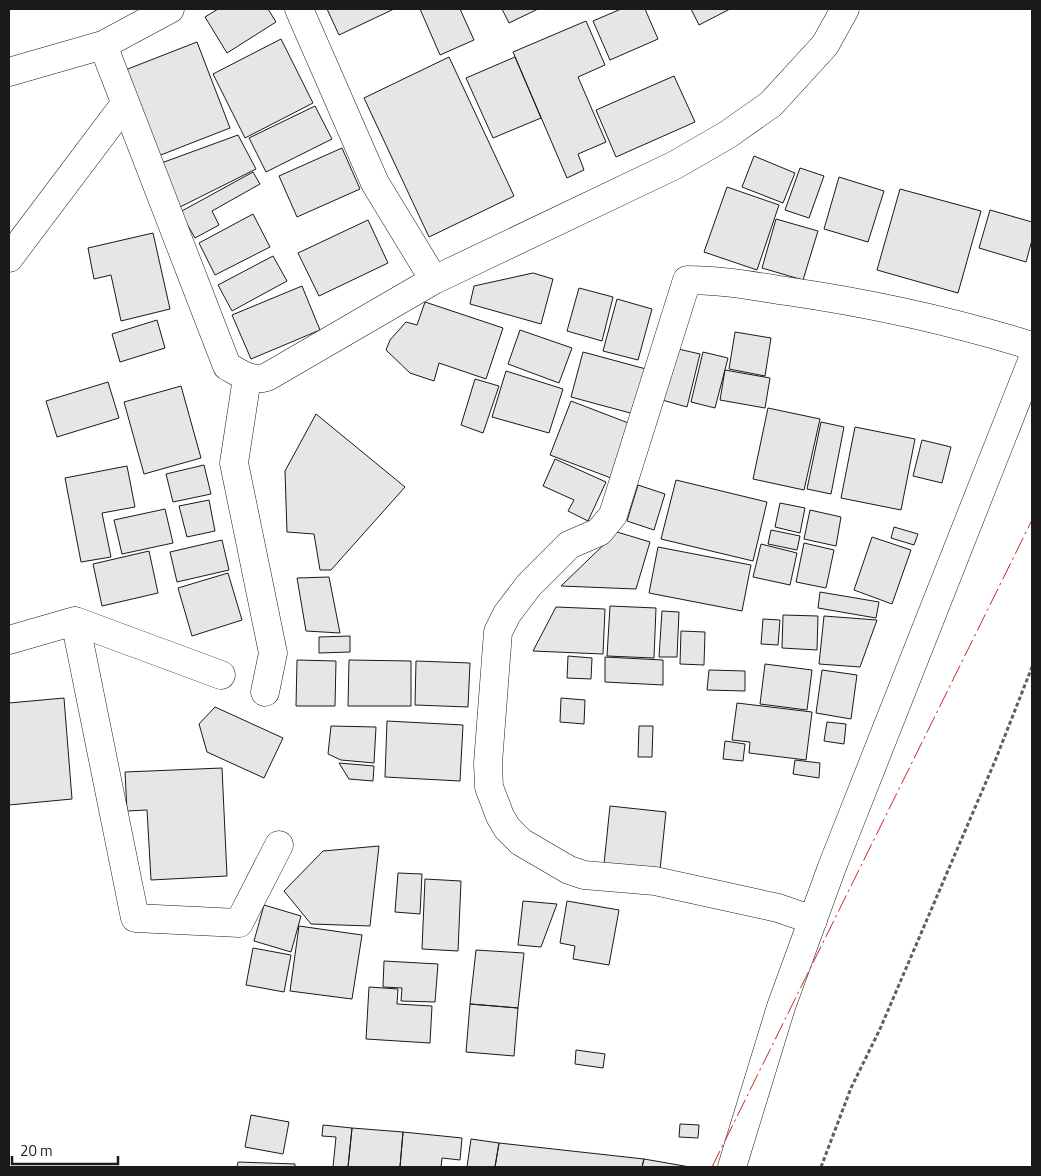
<svg xmlns="http://www.w3.org/2000/svg" width="1041" height="1176" font-family="'Titillium Web',sans-serif">
<style>
.building{fill:#e6e6e6;stroke:#1a1a1a}
.lines{fill:none;stroke-linecap:round;stroke-linejoin:round}
.minor-casing{stroke:#1a1a1a;stroke-width:29}
.tertiary-casing{stroke:#1a1a1a;stroke-width:29}
.path{stroke:#5f5f5f;stroke-width:3;stroke-dasharray:4 2.5;stroke-linecap:butt}
.minor{stroke:#fff;stroke-width:28}
.tertiary{stroke:#fff;stroke-width:28}
.power{stroke:#c62828;stroke-width:1;stroke-dasharray:18 4 2.5 4;stroke-linecap:butt}
</style>
<rect width="100%" height="100%" fill="#fff"/>
<!-- building -->
<path class="building" d="M218 9H268L276 22 227 53 205 17Z
M327 9H394L339 35Z
M420 9H460L474 40 440 55Z
M502 9H538L509 23Z
M621 9H645L658 39 610 60 593 21Z
M691 9H730L699 25Z
M586 21 605 65 578 77 606 142 578 154 584 170 567 178 513 52Z
M281 39 313 103 245 138 213 74Z
M197 42 230 128 153 158 120 72Z
M449 57 514 196 429 237 364 98Z
M515 57 541 118 493 138 466 78Z
M674 76 695 122 616 157 596 110Z
M315 106 332 139 266 172 249 138Z
M238 135 256 169 174 210 156 165Z
M342 148 360 189 297 217 279 176Z
M754 156 795 173 783 203 742 187Z
M800 168 824 176 809 218 785 210Z
M253 172 260 184 212 211 219 225 195 238 180 212Z
M839 177 884 191 868 242 824 229Z
M727 187 779 205 757 270 704 252Z
M900 189 981 211 958 293 877 270Z
M990 210 1032 222V240L1026 262 979 248Z
M253 214 270 247 215 275 199 243Z
M776 219 818 231 803 280 762 268Z
M368 220 388 263 319 296 298 253Z
M153 233 170 309 121 321 111 275 94 279 88 248Z
M273 256 287 281 232 311 218 285Z
M533 273 553 279 541 324 470 304 474 286Z
M302 286 320 330 251 359 232 315Z
M579 288 613 297 602 341 567 331Z
M617 299 652 309 638 360 603 351Z
M425 302 503 328 486 379 439 363 434 381 410 373 386 350 390 340 406 322 417 325Z
M157 320 165 348 120 362 112 334Z
M520 330 572 348 559 383 508 364Z
M735 332 771 338 765 376 729 369Z
M674 348 700 354 687 407 662 400Z
M583 352 646 369 634 414 571 397Z
M703 352 728 358 715 408 691 402Z
M725 370 770 378 765 408 720 400Z
M506 371 563 389 549 433 492 417Z
M475 379 499 386 483 433 461 425Z
M108 382 119 418 57 437 46 401Z
M181 386 201 458 144 474 124 402Z
M571 401 631 424 611 478 550 455Z
M768 408 820 419 804 490 753 479Z
M316 414 405 487 331 570H320L314 534 287 532 285 471Z
M821 422 844 427 831 494 807 489Z
M855 427 915 439 901 510 841 498Z
M922 440 951 447 942 483 913 476Z
M555 459 606 482 588 521 568 511 574 500 543 486Z
M204 465 211 494 173 502 166 474Z
M127 466 135 507 102 513 111 557 81 562 65 478Z
M676 480 767 502 753 561 661 539Z
M638 485 665 494 654 530 627 521Z
M209 500 215 531 187 537 179 506Z
M780 503 805 508 800 533 775 527Z
M165 509 173 543 122 554 114 520Z
M810 510 841 517 836 546 804 539Z
M894 527 918 534 914 545 891 538Z
M771 530 800 536 797 550 768 544Z
M617 532 650 542 636 589 561 586Z
M872 537 911 550 892 604 854 590Z
M222 540 229 570 177 582 170 552Z
M804 543 834 550 826 588 796 582Z
M761 544 797 553 790 585 753 577Z
M658 547 751 565 742 611 649 593Z
M149 551 158 593 102 606 93 564Z
M228 573 242 620 192 636 178 588Z
M329 577 340 633 306 631 297 578Z
M820 592 879 602 876 618 818 608Z
M610 606 656 608 654 658 607 656Z
M556 607 605 609 603 654 533 651Z
M662 611 679 612 677 657H659Z
M783 615 818 616 817 650 782 648Z
M824 616 877 620 860 667 819 664Z
M763 619 780 620 778 645 761 644Z
M681 631 705 632 704 665 680 664Z
M350 636V652L319 653V637Z
M568 656 592 658 591 679 567 678Z
M605 657 663 660V685L605 682Z
M297 660 336 661 335 706H296Z
M349 660 411 661V706H348Z
M416 661 470 663 468 707 415 705Z
M765 664 812 670 807 710 760 704Z
M709 670 745 671V691L707 690Z
M822 670 857 675 851 719 816 713Z
M64 698 72 799 9 805V703Z
M561 698 585 700 584 724 560 722Z
M737 703 812 712 806 760 749 753 750 742 732 740Z
M215 707 283 738 264 778 207 752 199 724Z
M387 721 463 725 460 781 385 777Z
M827 722 846 724 844 744 824 741Z
M331 726 376 727 374 763 341 760 328 754Z
M639 726H653L652 757H638Z
M725 741 745 744 743 761 723 759Z
M795 760 820 763 819 778 793 774Z
M339 763 374 766 373 781 349 779Z
M222 768 227 876 151 880 147 810 127 811 125 772Z
M610 806 666 812 660 870 604 864Z
M379 846 370 926 311 924 284 891 323 851Z
M398 873 422 874 420 914 395 912Z
M425 879 461 881 458 951 422 949Z
M523 901 557 904 541 947 518 945Z
M567 901 619 910 609 965 573 959 575 946 560 943Z
M264 905 301 916 291 952 254 941Z
M299 926 362 935 352 999 290 991Z
M253 948 291 955 284 992 246 985Z
M476 950 524 953 518 1008 470 1004Z
M384 961 438 964 435 1002 401 1001 402 988 383 987Z
M369 987 398 989 397 1004 432 1006 430 1043 366 1039Z
M470 1004 518 1008 514 1056 466 1052Z
M576 1050 605 1054 603 1068 575 1064Z
M251 1115 289 1122 283 1154 245 1147Z
M680 1124 699 1125 698 1138 679 1137Z
M323 1125 352 1128 348 1167H333L336 1137 322 1136Z
M352 1128 403 1132 400 1167H348Z
M403 1132 462 1138 460 1160 442 1158 441 1167H400Z
M471 1139 499 1143 495 1167H467Z
M499 1143 644 1159 642 1167H495Z
M644 1159 690 1167H642Z
M238 1162 295 1164V1167H237Z"/>
<g class="lines">
<!-- minor casing -->
<g class="minor-casing">
<path id="minor" d="M170 9 103 45 227 366C241 374 251 382 267 377L434 280 675 165 727 135 771 104 825 45 845 9
M299 9 375 183 434 280
M9 72 103 45
M9 258 125 104
M247 378 234 463 273 653 265 692
M75 621 135 918 239 923 279 845
M9 640 75 621 221 675
M813 920 778 908 655 881 584 875 569 870 521 842 507 828 500 816 489 787 488 763 498 632 507 614 529 585 569 545 599 532 613 515 687 280C721 280 753 286 786 291 869 303 952 321 1032 346"/>
</g>
<!-- tertiary casing -->
<g class="tertiary-casing">
<path id="tertiary" d="M732 1167 781 1007 832 867 1032 361"/>
</g>
<!-- path -->
<path class="path" d="M821 1167 851 1088 880 1029 995 761 1032 667"/>
<!-- minor -->
<use href="#minor" class="minor"/>
<!-- tertiary -->
<use href="#tertiary" class="tertiary"/>
<!-- power -->
<path class="power" d="M712 1167 1032 520"/>
</g>
<!-- border -->
<rect width="1041" height="1176" fill="none" stroke="#1a1a1a" stroke-width="20"/>
<!-- scale -->
<path d="M12 1156v8h106v-8" fill="none" stroke="#1a1a1a" stroke-width="2.5"/>
<text x="20" y="1156" font-size="15" fill="#1a1a1a" stroke="#ffffff" stroke-width="4" paint-order="stroke">20 m</text>
</svg>
